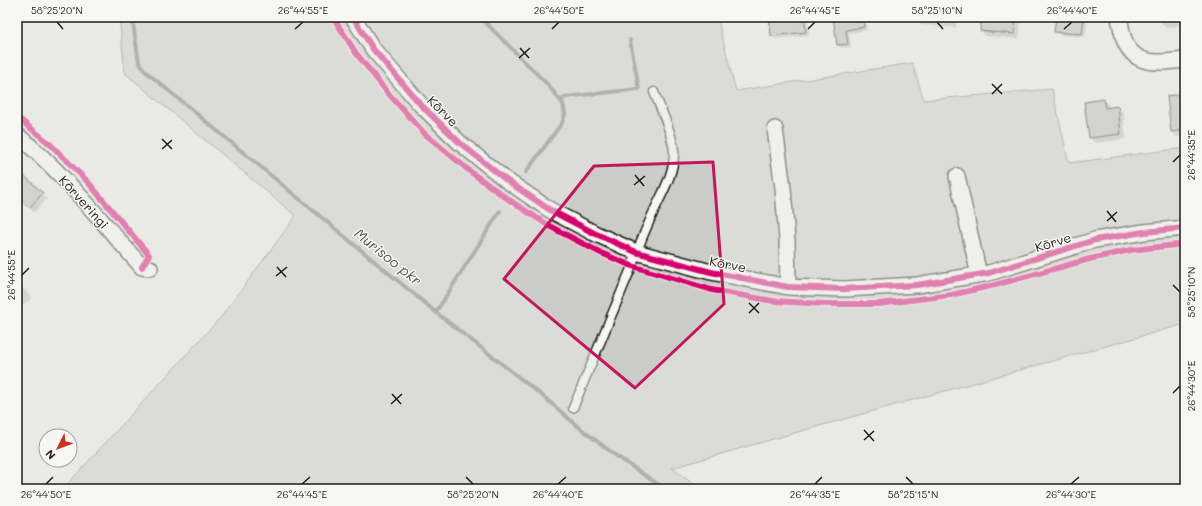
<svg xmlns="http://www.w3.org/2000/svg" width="1202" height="506" font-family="Mali,sans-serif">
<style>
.green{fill:#cbcbc7;stroke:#747472}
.shadow{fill:#0003}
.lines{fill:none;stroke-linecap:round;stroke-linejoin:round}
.stream{stroke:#6d6d6c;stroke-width:4}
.building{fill:#b6b6b3;stroke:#1c1c1c}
.lane-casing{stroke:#1c1c1c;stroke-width:11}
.street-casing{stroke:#1c1c1c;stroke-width:18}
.lane{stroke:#f6f6f2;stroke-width:8}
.street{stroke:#f6f6f2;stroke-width:15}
.cycleway-casing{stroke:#f6f6f2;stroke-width:8}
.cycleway{stroke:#d6006c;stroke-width:6}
.marked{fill:none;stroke:#c2185b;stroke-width:3;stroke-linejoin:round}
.ticks{fill:none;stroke:#1c1c1c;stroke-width:1.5}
.labels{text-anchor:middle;stroke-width:3;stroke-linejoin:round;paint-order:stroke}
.street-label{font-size:13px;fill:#1c1c1c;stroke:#f6f6f2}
.water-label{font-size:14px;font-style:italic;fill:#525251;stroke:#f6f6f2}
.neatline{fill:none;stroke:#1c1c1c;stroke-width:1.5}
.ticks-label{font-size:10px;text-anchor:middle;fill:#1c1c1c}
</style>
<rect width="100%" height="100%" fill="#e9e9e5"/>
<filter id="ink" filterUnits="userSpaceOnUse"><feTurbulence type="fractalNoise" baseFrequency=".025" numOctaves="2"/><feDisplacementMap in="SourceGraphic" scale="8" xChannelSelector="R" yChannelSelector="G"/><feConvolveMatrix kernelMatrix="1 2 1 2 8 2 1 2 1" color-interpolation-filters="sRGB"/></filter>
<g filter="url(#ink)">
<!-- green -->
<path class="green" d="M119 17H717L736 91 912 63 924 100 1052 89 1069 163 1185 148V324L787 435 672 468 700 489H63L221 317 296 216 125 73Z"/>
<!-- shadow -->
<path class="shadow" d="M770 17H807L809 35 776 39 772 36Z
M834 17H865L867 30 849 33 851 47 841 48 838 45Z
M918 17H957L956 28 921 25 918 21Z
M982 17H1021L1019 39 986 36 981 31Z
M1057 17H1085L1087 20 1085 37 1059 35 1055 31Z
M1161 17H1181L1183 25 1166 28 1162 24Z
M1185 94V136L1177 137 1172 132Z
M1103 100 1109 105V108L1117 107 1123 112 1126 139 1095 143 1090 138Z
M17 170 47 199 34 212 17 196Z
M17 281 32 298 17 310Z"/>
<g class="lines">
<!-- stream -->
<path class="stream" d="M132 17 139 62 145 71 438 314 544 397 575 424 615 455 665 489
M480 17 548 85 563 104 565 114 562 123 526 172
M561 101 565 97 639 89 630 40
M436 312 500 211"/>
</g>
<!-- building -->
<path class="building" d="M769 17H804L806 32 771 36Z
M833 17H863L864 27 846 30 848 44 837 45Z
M981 17H1016L1014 34 980 31Z
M1056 17H1084L1082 34 1054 32Z
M1185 93V130L1171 132 1167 96Z
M1104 99 1105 108 1118 106 1121 134 1089 138 1084 102Z
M17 169 43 193 29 208 17 197Z"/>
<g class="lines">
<!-- lane casing -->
<g class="lane-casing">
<path id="lane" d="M573 408 632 266C637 251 643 235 650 220 659 198 675 175 674 151 672 132 661 110 654 92"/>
</g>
<!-- street casing -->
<g class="street-casing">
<path id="street" d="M353 17 373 49 421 105 460 143 506 180 550 210 594 233 636 252 711 272 788 287 844 289 917 285 989 273 1095 240 1144 232 1185 228
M1119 17C1121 26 1122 36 1126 44 1138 68 1163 62 1185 60
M775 129 783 188 787 240 788 287
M17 135C64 173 102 222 142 267L150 268
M957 176 979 275"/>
</g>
<!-- lane -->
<use href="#lane" class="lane"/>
<!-- street -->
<use href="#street" class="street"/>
<!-- cycleway casing -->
<g class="cycleway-casing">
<path id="cycleway" d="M333 17 356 53 387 92 425 134 472 173 512 202 551 227 601 253 632 266 712 290 773 301 825 304H879L951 295 995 285 1090 259 1131 250 1185 244
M353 17 373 49 421 105 460 143 506 180 550 210 594 233 636 252 711 272 788 287 844 289 917 285 989 273 1095 240 1144 232 1185 228
M17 117 50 144 88 182 149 255 142 267"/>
</g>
<!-- cycleway -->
<use href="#cycleway" class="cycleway"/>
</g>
</g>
<!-- marked area -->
<path d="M0 0H1202V506H0ZM713 162 724 304 635 388 504 279 594 166Z" fill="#e9e9e5" fill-opacity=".55" fill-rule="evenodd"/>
<path class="marked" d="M713 162 724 304 635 388 504 279 594 166Z"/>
<!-- ticks -->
<path class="ticks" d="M57 22 63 29M937 22 943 29M295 29 303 22M552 29 559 22M808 29 815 22M1064 29 1072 22M520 48 529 58M519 58 530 48M992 84 1002 94M992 94 1002 84M162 139 172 149M162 149 172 140M1173 162 1180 155M635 175 644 186M634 185 645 176M1107 211 1116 222M1107 221 1117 212M277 267 286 277M22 275 29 268M276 276 287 267M1173 285 1180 292M749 303 759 313M749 313 759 303M1173 393 1180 386M392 394 401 404M391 404 402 394M864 430 874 441M864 440 874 431M466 477 473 484M906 477 913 484M46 484 53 477M302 484 310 477M558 484 566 477M815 484 822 477M1071 484 1079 477"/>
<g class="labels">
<!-- street labels -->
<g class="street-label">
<text transform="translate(443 111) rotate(45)" y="5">Kõrve</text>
<text transform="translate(84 202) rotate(48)" y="5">Kõrveringi</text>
<text transform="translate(1053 242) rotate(-17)" y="5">Kõrve</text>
<text transform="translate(728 264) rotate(11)" y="5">Kõrve</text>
</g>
<!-- water labels -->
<g class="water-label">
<text transform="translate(388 257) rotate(39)" y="5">Murisoo pkr</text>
</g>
</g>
<!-- margin -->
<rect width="1202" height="506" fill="none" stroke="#f6f6f2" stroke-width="44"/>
<!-- north arrow -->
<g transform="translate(58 448) rotate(228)"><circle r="19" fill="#f6f6f2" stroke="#9f9f9c"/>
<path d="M0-3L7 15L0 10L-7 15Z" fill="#c8321e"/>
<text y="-6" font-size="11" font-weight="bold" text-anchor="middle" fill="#1c1c1c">N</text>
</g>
<rect x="22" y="22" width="1158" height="462" class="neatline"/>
<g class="ticks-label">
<text x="57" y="14">58°25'20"N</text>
<text x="303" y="14">26°44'55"E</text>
<text x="559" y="14">26°44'50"E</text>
<text x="815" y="14">26°44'45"E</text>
<text x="937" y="14">58°25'10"N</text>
<text x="1072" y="14">26°44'40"E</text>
<text transform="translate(1191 155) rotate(-90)" y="4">26°44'35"E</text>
<text transform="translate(11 275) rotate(-90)" y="4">26°44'55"E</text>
<text transform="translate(1191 292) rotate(-90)" y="4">58°25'10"N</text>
<text transform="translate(1191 386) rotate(-90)" y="4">26°44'30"E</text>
<text x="46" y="498">26°44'50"E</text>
<text x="302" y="498">26°44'45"E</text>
<text x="473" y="498">58°25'20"N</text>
<text x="558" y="498">26°44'40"E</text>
<text x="815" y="498">26°44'35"E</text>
<text x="913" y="498">58°25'15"N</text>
<text x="1071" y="498">26°44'30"E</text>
</g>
</svg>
